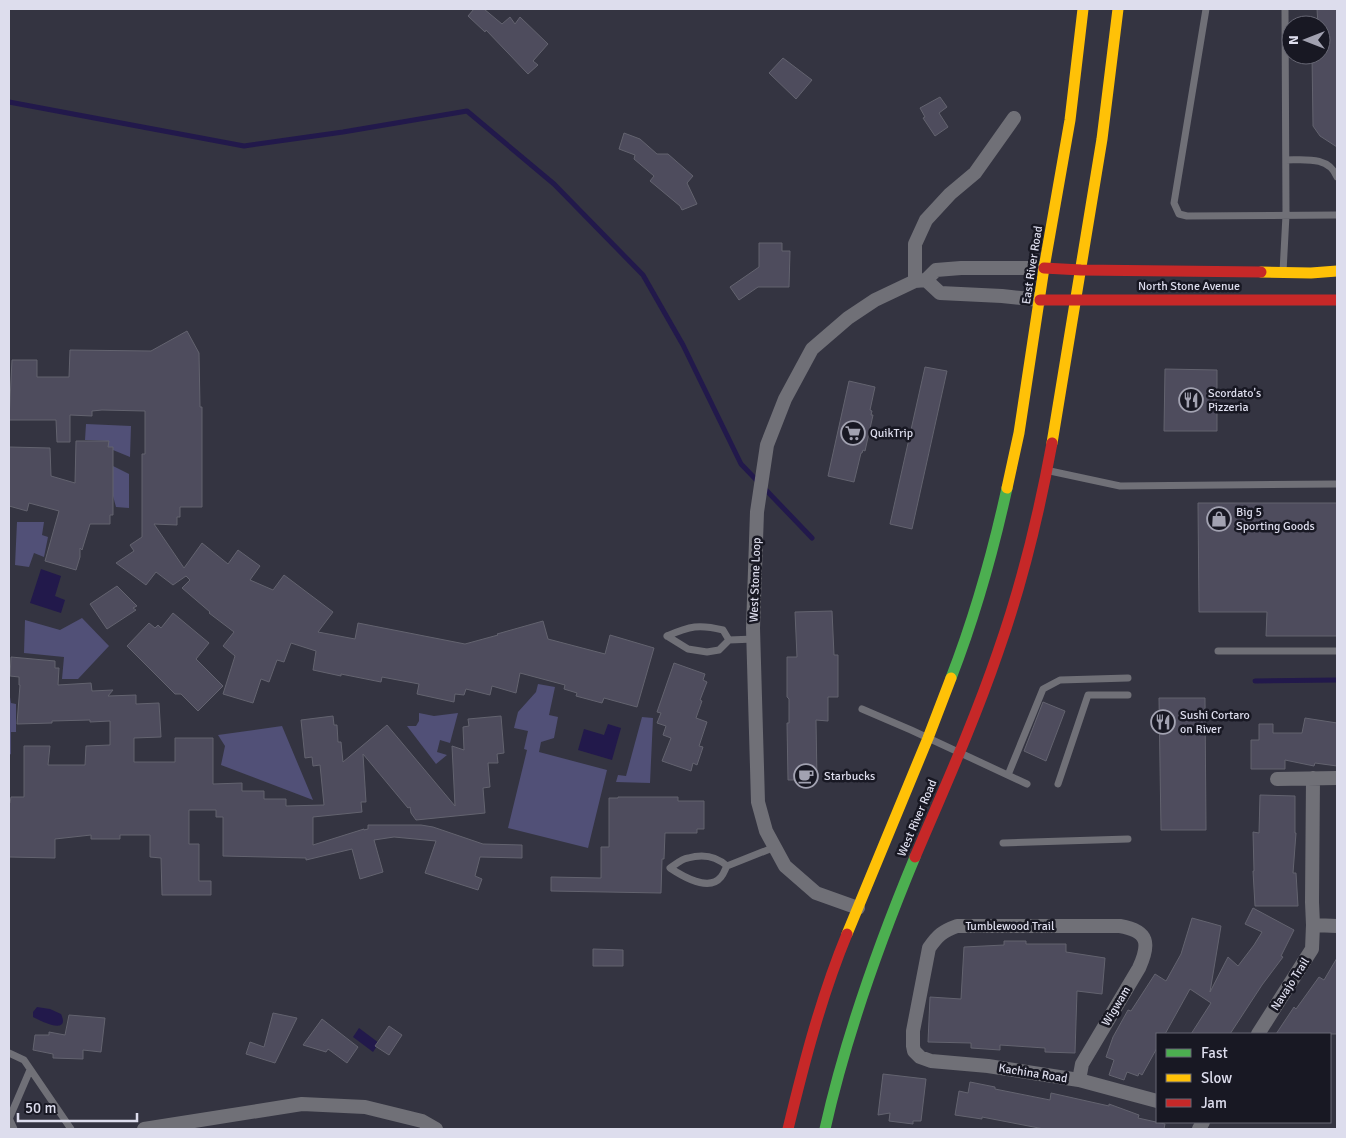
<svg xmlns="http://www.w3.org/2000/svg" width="1346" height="1138" font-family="Signika,sans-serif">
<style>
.green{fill:#515077}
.water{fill:#22194b}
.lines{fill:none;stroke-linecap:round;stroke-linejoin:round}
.stream{stroke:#22194b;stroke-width:5}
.building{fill:#4e4c5d;stroke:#63636f}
.lane{stroke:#707077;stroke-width:7}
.street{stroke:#707077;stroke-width:14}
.fast{stroke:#4caf50;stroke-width:11}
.slow{stroke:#ffc107;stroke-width:11}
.jam{stroke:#c62828;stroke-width:11}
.labels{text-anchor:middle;stroke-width:5;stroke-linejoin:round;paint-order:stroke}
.street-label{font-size:12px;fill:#dddded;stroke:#181823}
.poi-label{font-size:12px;fill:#dddded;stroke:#181823;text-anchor:start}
</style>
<rect width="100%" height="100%" fill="#343441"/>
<!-- green -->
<path class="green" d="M86 424 131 426 130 457 113 450V447H108V441L85 440Z
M113 466 129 474V508L116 507 113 496Z
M17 522H44L42 535 48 537 44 557 34 553 29 567 15 565Z
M82 618 109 646 78 679H62L64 657 24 653 25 620 60 630Z
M538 684 555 687 549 715 558 717 554 738 541 742 539 752 607 770 588 848 508 828 527 750 524 749 528 731 514 728 518 712 536 692Z
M9 691 11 703 16 704V732H11V754L9 755Z
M419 713 434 716 458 713 450 743 440 740 437 752 447 755 436 764 407 726H416L419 721Z
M642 717 653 718 650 783 616 782 618 775 626 776Z
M282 726 313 800 221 765 225 746 218 735Z"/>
<!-- water -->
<path class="water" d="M41 569 61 576 55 596 65 600 61 613 30 603Z
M608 724 621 728 612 760 578 750 584 729 604 735Z
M37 1007 50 1009 61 1014C71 1036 40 1021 33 1017V1012Z
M359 1028 379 1043 373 1052 353 1037Z"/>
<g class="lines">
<!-- stream -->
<path class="stream" d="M9 102 244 146 343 132 467 111 554 184 643 275 683 345 741 464 812 538
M1255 681 1337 680"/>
</g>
<!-- building -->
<path class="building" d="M474 9H484L502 24 510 17 515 24 520 17 548 44 533 61 538 65 528 74 486 30 485 32 468 16Z
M1317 9H1337V147L1320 136 1313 126 1312 55H1321V25H1318Z
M783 58 812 80 796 99 769 73Z
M940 97 947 107 939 113 948 127 935 136 923 118 925 117 920 108Z
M624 133 640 139 657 154H668L693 176 687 183 697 204 682 210 680 206 650 181 654 176 634 159 635 155 619 149Z
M759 243H782V251H790L789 287H758L739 300 730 287 759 267Z
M187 331 199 353 200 407H202V507H180V517H177V525L154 524 184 568 202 543 228 564 238 550 260 566 250 580 273 590 284 575 333 612 318 632 355 639 358 623 465 644 498 635 497 634 543 621 548 639 605 654 610 635 654 648 637 707 604 698 602 703 576 696 577 693 564 689 565 685 520 673 516 693 492 686 490 695 466 689 464 695 455 694 454 702 417 694 419 684 382 677 381 682 341 674V676L313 670 316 651 291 643 284 662 277 660 269 682 261 679 253 703 223 694 235 656 223 646 234 632 209 613 210 612 182 588 190 580 186 576 173 585 156 572 146 585 116 563 134 551 130 545 142 537V454H145V411L102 410 92 411V416L70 415V442H57L56 420H9L12 360H37V377H69L70 350 151 351Z
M925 367 947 371 912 529 890 524Z
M1165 369 1217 370V431H1164Z
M849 381 875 387 870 410 872 411 871 415H873L865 451 863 450 862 453H861L854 482 828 476Z
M76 441H109L108 447H113V515H110V524H90L82 550 80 548V557L76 570 45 561 59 511 29 503 27 511 9 506V447L50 448 51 476 75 483Z
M1198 503H1337V636H1266L1267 612H1199Z
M117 586 137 606 133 608 136 610 107 629 90 604Z
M832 611 834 655H838V697H828V721L816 720 817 780H788L787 723H789V699L787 697V657H797L795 612Z
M173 613 209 643 196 659 223 686 198 711 181 694H175L127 646 149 623 155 628 158 625 161 628Z
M11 657 55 661V668H59L58 685 91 683 92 691 113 690 108 696 136 695V704L159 703 161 737 134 738V762H175V738H213V784L242 783V791H264V799H286V806L324 805 320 765 313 766 312 757 305 758 301 720 333 716 334 725H337L338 742H341L343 762 387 725 455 806 452 746 464 750 463 727 469 726 468 719 501 716 504 753 497 754 498 763H488L490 787 483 788 485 813 416 820 411 813 410 807 408 808 363 754 366 802H361L362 812 313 817V845L364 829V830L368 829V825H421L433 827 483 844 522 845V858L480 857 475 876 482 879 478 890 425 873 436 841 394 837 374 840 383 872 360 879 352 849 306 860V858L223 856V817H216V810H189V844H199V881H211V895H162L161 858 150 857V835H120V839H91V835L55 839V858L9 857V803H10L11 797H24V746H50L48 765H85L86 746 110 745V721L90 722V720L52 721V723L17 724 20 685H19V677L10 676Z
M674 663 705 674 703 680 707 682 700 700 702 701 696 718 707 722 699 746 703 747 697 765 693 763 691 771 662 761 671 738 663 735 666 726 657 723 661 713 657 712Z
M1159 698H1205L1206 830H1161Z
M1043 702 1065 711 1046 761 1024 751Z
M1305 718 1337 723V766L1315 763 1314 766 1285 760V769H1251V740H1259V724H1273V733H1302Z
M1260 795 1295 796V833H1296L1293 873H1296L1298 906H1255L1253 871H1254L1253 832 1259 833Z
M618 797H678V801H704V829H697V833H665L664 859H662L661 893 551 891V877L601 878V847H609V798H618Z
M1253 908 1294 930 1281 956 1283 957 1262 985 1230 1034H1191L1211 1003 1190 989 1165 1034H1157V1048L1142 1075 1139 1073 1138 1076 1127 1072 1124 1080 1109 1075 1114 1060 1106 1057 1113 1037 1128 1010 1131 1011 1155 974 1166 981 1181 954 1192 918 1221 926 1210 992 1228 957 1238 966 1254 945 1262 932 1245 924Z
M1004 941H1026V944H1066V952L1105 958 1102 994 1077 991 1075 1053 1045 1052V1048L1000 1045V1050L971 1048V1043L928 1042 930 997 961 999 964 947 1004 945Z
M593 949 623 950V966H593Z
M1337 958V1034H1276L1294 1007 1296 1009 1319 977 1324 980Z
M273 1013 297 1018 275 1063 246 1054 250 1042 264 1047Z
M69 1015 105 1018 101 1052 83 1050V1059L53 1058V1054L33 1050 35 1035H49V1032L65 1035Z
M322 1019 358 1047 347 1063 328 1049 326 1052 303 1045Z
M389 1026 402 1035 389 1055 375 1046Z
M883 1074 926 1079 921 1121H913V1124L889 1121 890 1113 878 1115Z
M970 1082 995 1087V1089L1050 1100 1051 1093 1109 1106V1104L1139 1115 1138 1118 1165 1124 1164 1129H1044L982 1117V1119L955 1115 959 1091 968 1093Z"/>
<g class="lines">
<!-- lane -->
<path class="lane" d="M1206 9 1174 203 1179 214 1187 216 1337 215
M1286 160C1304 160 1329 156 1337 177
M1283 272 1286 215 1285 9
M1050 471 1120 486 1337 484
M667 636 688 649 707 652 719 650 729 640 754 639
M667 636C690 626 699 624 723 630L729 640
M1218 651H1337
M862 709 911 730 1027 784
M1008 775 1043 689 1060 680 1128 678
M1058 784 1088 695H1128
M1003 843 1128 839
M727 866C716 856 702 854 688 858 681 859 675 865 670 868 682 876 709 892 721 877 724 874 725 869 727 866L775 847
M9 1053 24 1060 71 1129
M9 1118 14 1129
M9 1119 30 1070"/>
<!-- street -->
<path class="street" d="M926 280 940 293 1002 296 1040 300
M915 281V244L926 220 950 194 975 173 1014 118
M1313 778 1312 902 1313 925
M1277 779 1337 778
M858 908 816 893 785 866 766 831 758 802 753 628 757 512 767 445 785 399 812 349 848 318 875 300 915 281 926 280 936 270 961 268H1044
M1258 1034 1312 949 1313 925 1337 926
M1079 1080 1082 1064 1139 968C1150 944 1149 931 1120 926H957C943 931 938 935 929 948L913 1031V1046L914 1051 920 1057 931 1061 988 1066 1079 1080 1157 1101
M144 1129 302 1104 365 1107 422 1121 436 1129
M1199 1129 1203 1122"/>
<!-- fast -->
<path class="fast" d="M951 678C975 616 993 552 1007 488
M825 1129C846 1035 878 946 915 857"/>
<!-- slow -->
<path class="slow" d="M1261 272 1311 273 1337 271
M1052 443 1102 139 1118 9
M1007 488 1019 433 1044 268 1070 120 1083 9
M847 934 928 738 951 678"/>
<!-- jam -->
<path class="jam" d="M1044 268 1081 270 1261 272
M1040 300H1337
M915 857C944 789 974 722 998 652 1022 584 1039 514 1052 443
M788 1129C804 1063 821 997 847 934"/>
</g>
<!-- icons -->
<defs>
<g id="restaurant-ring" transform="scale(1.25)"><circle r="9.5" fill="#181823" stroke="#a2a2b1" stroke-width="1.5"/><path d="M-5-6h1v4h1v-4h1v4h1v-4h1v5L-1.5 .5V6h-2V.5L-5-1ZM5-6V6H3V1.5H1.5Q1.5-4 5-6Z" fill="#a2a2b1"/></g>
<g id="supermarket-ring" transform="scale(1.25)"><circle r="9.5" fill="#181823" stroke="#a2a2b1" stroke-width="1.5"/><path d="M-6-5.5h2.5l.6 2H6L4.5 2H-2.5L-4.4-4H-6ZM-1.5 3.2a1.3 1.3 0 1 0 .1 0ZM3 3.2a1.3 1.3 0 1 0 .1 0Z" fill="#a2a2b1"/></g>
<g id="shop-ring" transform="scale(1.25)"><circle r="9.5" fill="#181823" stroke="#a2a2b1" stroke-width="1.5"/><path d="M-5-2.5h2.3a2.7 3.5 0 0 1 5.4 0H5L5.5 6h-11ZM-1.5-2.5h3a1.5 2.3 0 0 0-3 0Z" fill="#a2a2b1"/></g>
<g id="cafe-ring" transform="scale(1.25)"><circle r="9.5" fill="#181823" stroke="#a2a2b1" stroke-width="1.5"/><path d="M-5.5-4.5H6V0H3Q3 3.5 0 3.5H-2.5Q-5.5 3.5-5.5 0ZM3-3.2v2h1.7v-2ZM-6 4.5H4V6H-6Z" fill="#a2a2b1"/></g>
</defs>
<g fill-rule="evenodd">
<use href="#restaurant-ring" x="1191" y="400"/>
<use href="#supermarket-ring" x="853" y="433"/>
<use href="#shop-ring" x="1219" y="519"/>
<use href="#restaurant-ring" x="1163" y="722"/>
<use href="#cafe-ring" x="806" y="776"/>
</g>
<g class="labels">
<!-- street labels -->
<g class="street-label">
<text transform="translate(1032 265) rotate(-81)" y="4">East River Road</text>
<text x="1189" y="290">North Stone Avenue</text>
<text transform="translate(755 580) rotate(-88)" y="4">West Stone Loop</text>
<text transform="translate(917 818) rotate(-67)" y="4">West River Road</text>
<text x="1010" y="930">Tumblewood Trail</text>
<text transform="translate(1290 984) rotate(-57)" y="4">Navajo Trail</text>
<text transform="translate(1116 1006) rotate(-59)" y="4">Wigwam</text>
<text transform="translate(1033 1073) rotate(9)" y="4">Kachina Road</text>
</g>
<!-- poi labels -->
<g class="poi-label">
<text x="1208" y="397">Scordato's<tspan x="1208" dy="14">Pizzeria</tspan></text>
<text x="870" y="437">QuikTrip</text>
<text x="1236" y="516">Big 5<tspan x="1236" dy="14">Sporting Goods</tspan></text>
<text x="1180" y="719">Sushi Cortaro<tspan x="1180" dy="14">on River</tspan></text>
<text x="824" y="780">Starbucks</text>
</g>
</g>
<!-- border -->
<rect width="1346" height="1138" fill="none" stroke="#dddded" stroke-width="20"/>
<!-- legend -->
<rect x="1156" y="1033" width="175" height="90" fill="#181823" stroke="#676774"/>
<rect x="1166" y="1049" width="25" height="8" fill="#4caf50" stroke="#676774"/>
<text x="1201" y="1058" font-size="15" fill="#dddded">Fast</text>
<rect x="1166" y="1074" width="25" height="8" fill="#ffc107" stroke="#676774"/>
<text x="1201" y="1083" font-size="15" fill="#dddded">Slow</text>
<rect x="1166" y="1099" width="25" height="8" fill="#c62828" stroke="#676774"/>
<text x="1201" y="1108" font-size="15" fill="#dddded">Jam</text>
<!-- north arrow -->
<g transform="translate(1306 40) rotate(270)"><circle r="24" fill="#181823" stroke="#676774"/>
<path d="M0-4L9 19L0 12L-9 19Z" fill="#a2a2b1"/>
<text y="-8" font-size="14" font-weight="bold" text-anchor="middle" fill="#dddded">N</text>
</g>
<!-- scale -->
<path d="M18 1113v8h119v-8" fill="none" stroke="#dddded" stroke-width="2.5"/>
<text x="25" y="1113" font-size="15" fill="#dddded" stroke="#181823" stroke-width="4" paint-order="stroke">50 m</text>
</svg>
